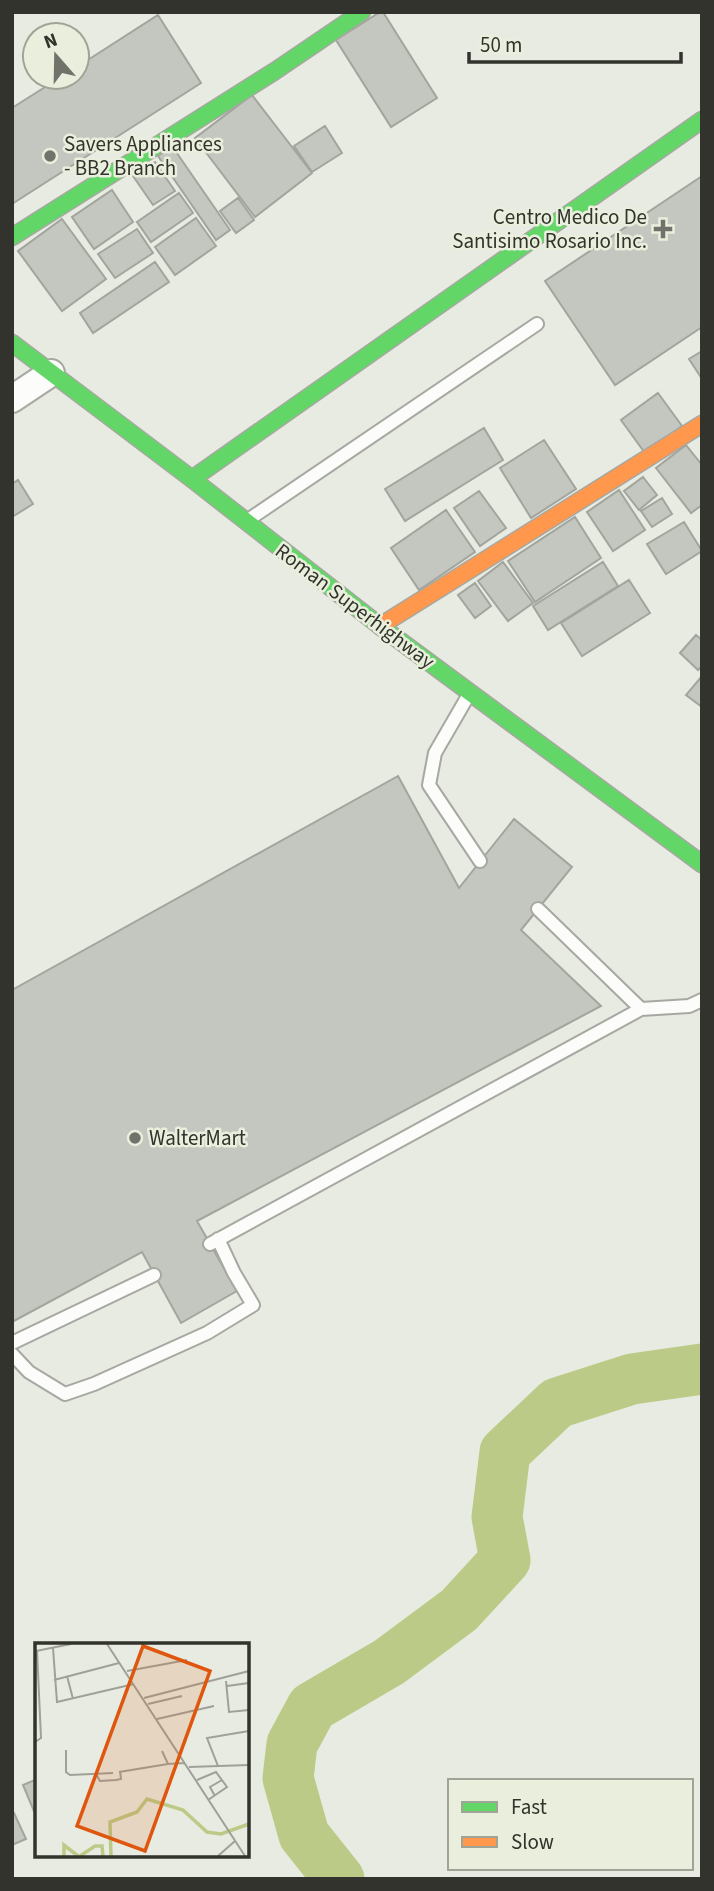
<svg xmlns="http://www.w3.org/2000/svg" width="714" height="1891" font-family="'Source Sans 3',sans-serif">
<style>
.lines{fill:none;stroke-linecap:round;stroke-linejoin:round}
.river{stroke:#bbcb87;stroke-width:51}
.building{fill:#c4c7bf;stroke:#a2a59d;stroke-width:2}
.lane-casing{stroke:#a6a8a1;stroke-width:16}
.street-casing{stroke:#a6a8a1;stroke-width:30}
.fast-casing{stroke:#a6a8a1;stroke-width:19}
.slow-casing{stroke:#a6a8a1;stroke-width:19}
.lane{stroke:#fcfcfa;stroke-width:12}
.street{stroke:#fcfcfa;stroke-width:26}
.fast{stroke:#63d668;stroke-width:16}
.slow{stroke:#ff974d;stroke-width:16}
.poi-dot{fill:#71736b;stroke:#eaefdd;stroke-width:2.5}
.labels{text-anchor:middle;stroke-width:5;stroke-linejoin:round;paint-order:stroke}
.poi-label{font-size:21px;fill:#31332c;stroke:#eaefdd;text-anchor:start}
.street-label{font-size:21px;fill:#31332c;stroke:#eaefdd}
.inset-river{fill:none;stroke:#bbcb87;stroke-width:3.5}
.inset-road{fill:none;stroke:#9fa199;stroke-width:2}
.view{fill:#df570e;fill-opacity:0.15;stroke:#df570e;stroke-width:3.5}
.inset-edge{fill:none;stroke:#31332c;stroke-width:3.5}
</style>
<rect width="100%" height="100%" fill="#e8ebe1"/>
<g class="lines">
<!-- river -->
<path class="river" d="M339 1879 304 1835 288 1778 292 1744 312 1707 389 1662 459 1610 505 1560 497 1517 505 1452 557 1403 632 1379 702 1369"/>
</g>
<!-- building -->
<path class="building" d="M380 12H383L437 98 391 127 336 40Z
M158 15 201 83 12 204V108L61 77H77V67Z
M252 95 312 173 255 217 195 138Z
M325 126 342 153 312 172 294 146Z
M172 146 230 230 216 240 158 156Z
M155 162 175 191 153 205 133 176Z
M702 176V327L615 385 545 281Z
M112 190 133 222 94 249 72 217Z
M179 193 193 213 151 242 137 222Z
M238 198 254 220 236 233 220 211Z
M196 218 216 246 175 275 155 247Z
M62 219 106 279 62 311 18 251Z
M137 229 153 253 115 278 98 254Z
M155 262 169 282 93 333 80 313Z
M702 351V379L689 359Z
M658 393 682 426 645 453 621 420Z
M484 428 503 460 405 521 385 489Z
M544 440 576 489 531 518 500 468Z
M686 445 702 465V505L691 513 656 468Z
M643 477 657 495 639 510 624 491Z
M18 480 33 504 12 517V484Z
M619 490 645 530 613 551 587 512Z
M479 491 506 528 480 546 454 508Z
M662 498 672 514 652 527 641 511Z
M446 510 475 552 419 590 391 548Z
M575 517 601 558 535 602 508 561Z
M684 522 702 551 666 574 647 544Z
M503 562 533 603 508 621 478 581Z
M603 562 618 586 548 630 533 606Z
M629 580 650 613 582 656 561 623Z
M475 583 491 606 475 618 458 595Z
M696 635 702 640V666L698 670 680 653Z
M702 676V707L686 695Z
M398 776 459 888 514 819 572 867 521 930 601 1006 197 1221 237 1291 181 1323 142 1252 12 1322V990Z
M37 1779V1816H36L23 1785Z
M14 1813 26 1839 12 1845V1814Z"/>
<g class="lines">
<!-- lane casing -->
<g class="lane-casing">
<path id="lane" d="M251 518 537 324
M468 696 435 753 429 785 480 861
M538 909 641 1009 689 1006 702 1000
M210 1244 641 1009
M12 1343 154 1275
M12 1354 29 1372 65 1394 94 1384 207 1333 253 1305 234 1273 218 1239"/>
</g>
<!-- street casing -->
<g class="street-casing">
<path id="street" d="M12 399 51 373"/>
</g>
<!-- fast casing -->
<g class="fast-casing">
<path id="fast" d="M12 237 275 71 362 12
M12 343 192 479 380 626 702 864
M192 479 702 120"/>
</g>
<!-- slow casing -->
<g class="slow-casing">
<path id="slow" d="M380 626 702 424"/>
</g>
<!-- lane -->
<use href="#lane" class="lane"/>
<!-- street -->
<use href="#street" class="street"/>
<!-- fast -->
<use href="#fast" class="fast"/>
<!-- slow -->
<use href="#slow" class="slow"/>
</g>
<!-- markers -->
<g class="poi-dot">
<circle cx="50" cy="156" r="7"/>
<path d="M659.5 218.5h7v7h7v7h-7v7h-7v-7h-7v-7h7z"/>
<circle cx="135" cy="1138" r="7"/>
</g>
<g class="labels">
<!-- poi labels -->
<g class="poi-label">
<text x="64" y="151">Savers Appliances<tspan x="64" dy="24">- BB2 Branch</tspan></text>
<text x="647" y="224" text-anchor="end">Centro Medico De<tspan x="647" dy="24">Santisimo Rosario Inc.</tspan></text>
<text x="149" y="1145">WalterMart</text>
</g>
<!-- street labels -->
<g class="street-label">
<text transform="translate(355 606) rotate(37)" y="7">Roman Superhighway</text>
</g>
</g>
<!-- overview -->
<g transform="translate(35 1643)">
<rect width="214" height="214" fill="#e8ebe1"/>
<path class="inset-river" d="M29 213V202L43 213M45 213 60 203H67L68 213M76 213 75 179 102 169 112 156 148 167 172 189 186 191 214 181"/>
<path class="inset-road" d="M72 1 210 213M18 5 22 59 99 41M1 8 36 1M92 28 152 17M32 33 38 56M19 37 84 20M191 38 194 69 214 67M192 43 214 40M109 55 214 28M113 61 147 53M122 76 179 63M0 99 6 95 2 7M31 107V129L35 132 78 130M127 108 133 121 149 120M183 123 172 95 214 88M154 124 214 122M84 129 133 121M61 131 65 138 81 137 86 136 85 128M162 137 181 129 192 144 173 157M180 153 175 144 187 137M183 213 200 198"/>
<path class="view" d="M108 3 175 28 110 208 42 183Z"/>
<rect width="214" height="214" class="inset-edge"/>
</g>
<!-- border -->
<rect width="714" height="1891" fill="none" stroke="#31332c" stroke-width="28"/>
<!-- legend -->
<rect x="448" y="1779" width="245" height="91" fill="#eaefdd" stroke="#a0a496" stroke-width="2"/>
<rect x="462" y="1802" width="35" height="10" fill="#63d668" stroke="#a0a496" stroke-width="2"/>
<text x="511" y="1814" font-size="21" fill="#31332c">Fast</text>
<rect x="462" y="1837" width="35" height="10" fill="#ff974d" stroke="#a0a496" stroke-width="2"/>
<text x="511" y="1849" font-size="21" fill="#31332c">Slow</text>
<!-- north arrow -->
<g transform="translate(56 56) rotate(340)"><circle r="33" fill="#eaefdd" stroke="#a0a496" stroke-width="2"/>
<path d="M0-5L12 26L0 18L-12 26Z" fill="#71736b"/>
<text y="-10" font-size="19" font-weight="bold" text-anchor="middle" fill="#31332c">N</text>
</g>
<!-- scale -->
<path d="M469 52v10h212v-10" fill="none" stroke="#31332c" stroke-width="3.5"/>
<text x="480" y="52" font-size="21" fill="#31332c" stroke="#eaefdd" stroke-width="5" paint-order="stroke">50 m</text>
</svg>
